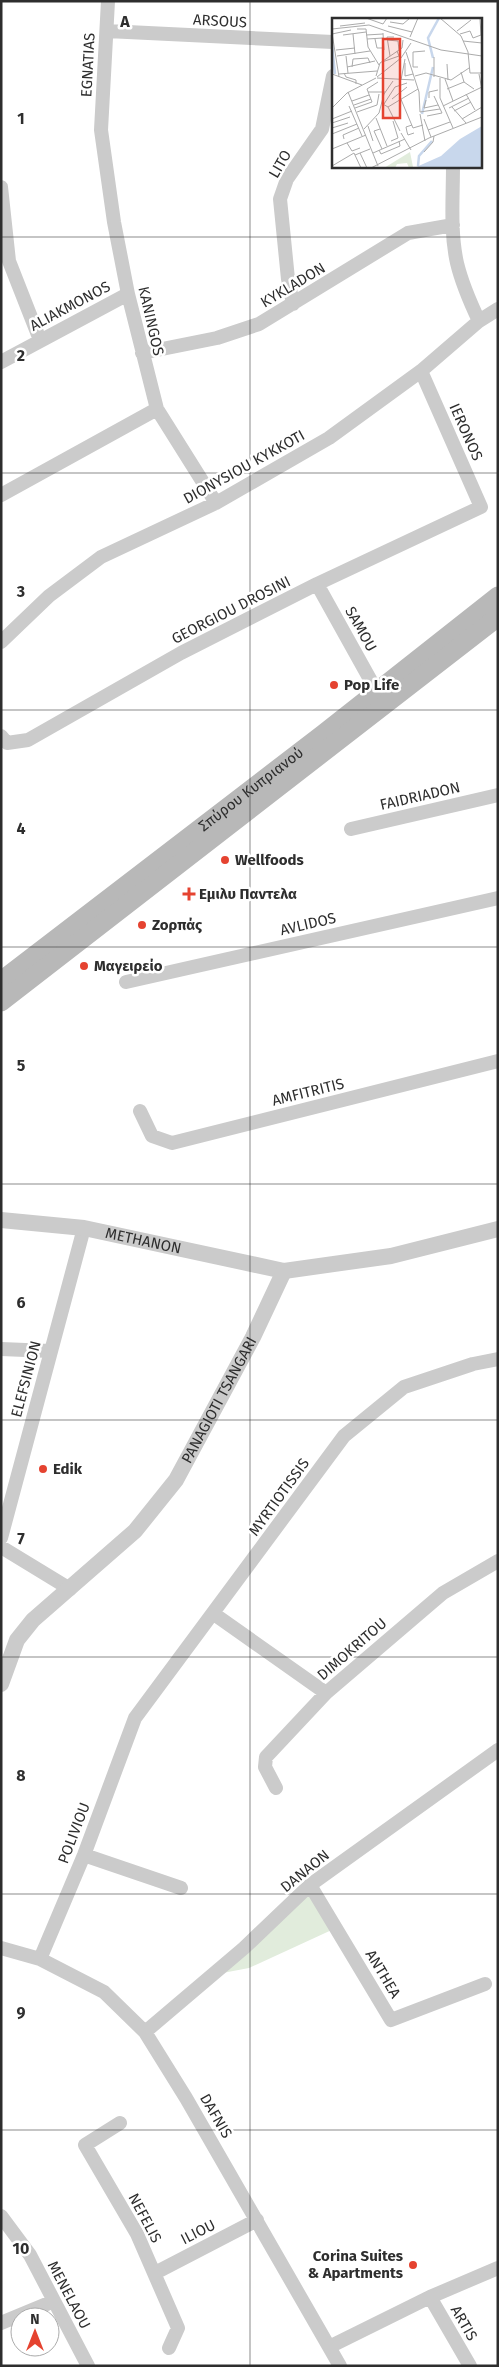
<svg xmlns="http://www.w3.org/2000/svg" width="499" height="2367" font-family="'Fira Sans',sans-serif">
<style>
.green{fill:#e1ecdc}
.lines{fill:none;stroke-linecap:round;stroke-linejoin:round}
.minor{stroke:#cbcbcb;stroke-width:14}
.tertiary{stroke:#cbcbcb;stroke-width:16}
.secondary{stroke:#b8b8b8;stroke-width:19}
.grid{fill:none;stroke:#2e2e2e;stroke-width:1;stroke-opacity:0.55}
.poi-dot{fill:#e54330;stroke:#fff;stroke-width:2}
.labels{text-anchor:middle;stroke-width:5;stroke-linejoin:round;paint-order:stroke}
.street-label{font-size:15px;fill:#2e2e2e;stroke:#fff}
.poi-label{font-size:15px;font-weight:bold;fill:#2e2e2e;stroke:#fff;text-anchor:start}
.inset-river{fill:none;stroke:#c8d7ec;stroke-width:2.5}
.inset-road{fill:none;stroke:#ababab;stroke-width:1}
.view{fill:#e54330;fill-opacity:0.15;stroke:#e54330;stroke-width:2.5}
.inset-edge{fill:none;stroke:#2e2e2e;stroke-width:2.5}
.grid-label{font-size:16px;text-anchor:middle;font-weight:bold;fill:#2e2e2e;stroke:#fff;stroke-width:5;stroke-linejoin:round;paint-order:stroke}
</style>
<rect width="100%" height="100%" fill="#fff"/>
<!-- green -->
<path class="green" d="M310 1885 336 1928 249 1968 212 1975Z"/>
<g class="lines">
<!-- minor -->
<path class="minor" d="M108 1 101 130 114 222 128 294 157 409 216 503
M107 31 333 42
M453 166C453 198 450 232 457 263 462 284 470 302 479 321
M1 187 9 261 40 340
M293 304 288 279 280 199 287 179 322 129 333 76
M142 353 217 338 259 324 408 233 453 225
M1 362 128 294
M1 495 157 409
M317 584 376 690
M1 642 49 596 101 557 216 503 329 438 421 371 479 321 498 309
M1 736 7 743 28 740 181 653 317 584 481 507 421 371
M351 829 498 795
M126 982 498 898
M140 1111 152 1136 172 1143 498 1061
M1 1349 50 1351
M1 1538 84 1228
M1 1547 70 1589
M214 1614 326 1693
M276 1788 265 1767 266 1757 326 1693 443 1593 498 1561
M84 1855 181 1888
M310 1885 391 2020 485 1984
M1 1948 40 1959 104 1992 145 2032 186 2098 340 2366
M40 1959 84 1855 135 1718 344 1436 404 1387 473 1364 498 1359
M145 2032 244 1948 310 1885 498 1750
M120 2123 85 2145 137 2234 178 2328 169 2348
M1 2216 30 2255 88 2366
M155 2273 257 2220
M430 2297 470 2366
M1 2323 54 2301
M329 2347 430 2297 498 2268"/>
<!-- tertiary -->
<g class="tertiary">
<path id="s1" d="M1 1220 84 1228 284 1271 391 1256 498 1229"/>
<path id="s2" d="M1 1684 17 1640 33 1620 135 1531 176 1480 253 1337 284 1271"/>
</g>
<!-- secondary -->
<g class="secondary">
<path id="s3" d="M1 981 323 734 498 596"/>
<path d="M1 1002 498 617"/>
</g>
</g>
<!-- grid -->
<path class="grid" d="M250 1V2366M1 237H498M1 473H498M1 710H498M1 947H498M1 1184H498M1 1420H498M1 1657H498M1 1894H498M1 2130H498"/>
<!-- markers -->
<g class="poi-dot">
<circle cx="334" cy="685" r="5"/>
<circle cx="225" cy="860" r="5"/>
<path d="M186.5 886.5h5v5h5v5h-5v5h-5v-5h-5v-5h5z"/>
<circle cx="142" cy="925" r="5"/>
<circle cx="84" cy="966" r="5"/>
<circle cx="43" cy="1469" r="5"/>
<circle cx="413" cy="2265" r="5"/>
</g>
<g class="labels">
<!-- street labels -->
<g class="street-label">
<text transform="translate(220 21) rotate(3)" y="5">ARSOUS</text>
<text transform="translate(88 65) rotate(-87)" y="5">EGNATIAS</text>
<text transform="translate(280 164) rotate(-60)" y="5">LITO</text>
<text transform="translate(293 285) rotate(-31)" y="5">KYKLADON</text>
<text transform="translate(70 306) rotate(-28)" y="5">ALIAKMONOS</text>
<text transform="translate(151 321) rotate(77)" y="5">KANINGOS</text>
<text transform="translate(466 432) rotate(66)" y="5">IERONOS</text>
<text transform="translate(244 467) rotate(-29)" y="5">DIONYSIOU KYKKOTI</text>
<text transform="translate(231 610) rotate(-27)" y="5">GEORGIOU DROSINI</text>
<text transform="translate(361 629) rotate(61)" y="5">SAMOU</text>
<text dy="5" stroke="none"><textPath href="#s3" startOffset="315">Σπύρου Κυπριανού</textPath></text>
<text transform="translate(420 796) rotate(-13)" y="5">FAIDRIADON</text>
<text transform="translate(308 924) rotate(-13)" y="5">AVLIDOS</text>
<text transform="translate(308 1092) rotate(-14)" y="5">AMFITRITIS</text>
<text dy="5" stroke="none"><textPath href="#s1" startOffset="144">METHANON</textPath></text>
<text transform="translate(26 1379) rotate(-75)" y="5">ELEFSINION</text>
<text dy="5" stroke="none"><textPath href="#s2" startOffset="364">PANAGIOTI TSANGARI</textPath></text>
<text transform="translate(279 1497) rotate(-54)" y="5">MYRTIOTISSIS</text>
<text transform="translate(352 1649) rotate(-41)" y="5">DIMOKRITOU</text>
<text transform="translate(74 1833) rotate(-69)" y="5">POLIVIOU</text>
<text transform="translate(305 1871) rotate(-39)" y="5">DANAON</text>
<text transform="translate(383 1974) rotate(59)" y="5">ANTHEA</text>
<text transform="translate(216 2116) rotate(60)" y="5">DAFNIS</text>
<text transform="translate(145 2218) rotate(62)" y="5">NEFELIS</text>
<text transform="translate(198 2232) rotate(-27)" y="5">ILIOU</text>
<text transform="translate(69 2295) rotate(62)" y="5">MENELAOU</text>
<text transform="translate(464 2323) rotate(60)" y="5">ARTIS</text>
</g>
<!-- poi labels -->
<g class="poi-label">
<text x="344" y="690">Pop Life</text>
<text x="235" y="865">Wellfoods</text>
<text x="199" y="899">Εμιλυ Παντελα</text>
<text x="152" y="930">Ζορπάς</text>
<text x="94" y="971">Μαγειρείο</text>
<text x="53" y="1474">Edik</text>
<text x="403" y="2261" text-anchor="end">Corina Suites<tspan x="403" dy="17">&amp; Apartments</tspan></text>
</g>
</g>
<!-- overview -->
<g transform="translate(332 18)">
<rect width="150" height="150" fill="#fff"/>
<path d="M78 134 81 149 77 150 75 145 65 146 63 150H52Z" fill="#e1ecdc"/>
<path d="M150 108V150H82L109 138 128 121Z" fill="#c8d7ec"/>
<path class="inset-river" d="M0 27 3 56M101 40 96 20 107 0M90 96 101 49M86 148 87 138 100 123"/>
<path class="inset-road" d="M34 0 51 6 55 0M108 0 129 18 136 34 138 55H150M148 1 149 17M58 4 71 6 78 0M8 8 33 5M56 8 80 14M0 11 37 7 109 32 150 38M25 11H34L36 29 47 47M125 13 139 2M0 15 7 59M51 15 52 32M0 16 19 12M21 16 23 36M128 16 138 13 141 20 149 17M11 17 34 14M34 17 51 16M78 19 86 0M35 21 51 20M43 21 45 30H51M55 22 66 23 67 32M131 23 150 25M4 32 23 30M74 34 87 74 88 94M5 38 38 33M14 38 16 55M58 38 55 19H62M50 44 67 38 65 33M73 45V58L81 56M115 46 116 62M15 49 43 43M20 49 21 41 36 40 38 45M86 49H81V34L93 33M129 54 132 64 142 71M12 55 14 59 24 62V66M0 56 30 67M7 56 45 53M147 56 150 72M44 58 48 45 70 30 71 22M83 58 94 55 119 62 137 50M45 59 69 40 79 25M102 59V39M45 60 82 62M108 60V80L121 110M113 61 121 83M69 62 73 41M115 71 132 64M16 74 46 148M36 74H53M134 76 143 92M102 78 110 95M68 79 81 110 91 107M97 80V74L106 72M60 81 75 69M94 82 92 90 106 87M20 83 37 77M49 85 56 89 68 113M52 86 63 69 75 65M22 87 39 81M17 88 30 118M111 88 150 69M56 89 86 71M120 89 134 105M0 90 15 75 44 60M23 90 40 84 35 71 46 64M117 90 137 80M122 93 139 84M25 94 45 87 47 76M88 94 108 91M88 96 93 123M95 98 110 95M44 100 55 128M0 101 20 93M92 101 99 119M130 101 150 89M0 105 18 99M80 107 74 109 75 114 76 117 82 115M36 108 41 123M0 110 16 105M32 111 47 95 52 76 61 63M48 111 42 113 50 131M96 112 118 104M69 115 79 132M0 116 25 106M12 121 11 117 27 110M59 123 66 120 61 103M15 125 20 133 28 130M0 131 34 117M47 132 49 136 68 128 67 123M92 134 101 124 102 118M28 135 35 150M41 135 73 121M23 137 38 131M0 148 22 135 29 150M39 150 97 120 150 99"/>
<path class="view" d="M51 21H68V100H51Z"/>
<rect width="150" height="150" class="inset-edge"/>
</g>
<g class="grid-label">
<text x="125" y="27">A</text>
<text x="21" y="124">1</text>
<text x="21" y="361">2</text>
<text x="21" y="597">3</text>
<text x="21" y="834">4</text>
<text x="21" y="1071">5</text>
<text x="21" y="1308">6</text>
<text x="21" y="1544">7</text>
<text x="21" y="1781">8</text>
<text x="21" y="2018">9</text>
<text x="21" y="2254">10</text>
</g>
<!-- border -->
<rect width="499" height="2367" fill="none" stroke="#2e2e2e" stroke-width="5"/>
<!-- north arrow -->
<g transform="translate(35 2332)"><circle r="24" fill="#ffffff" stroke="#ababab"/>
<path d="M0-4L9 19L0 12L-9 19Z" fill="#e54330"/>
<text y="-8" font-size="14" font-weight="bold" text-anchor="middle" fill="#2e2e2e">N</text>
</g>
</svg>
